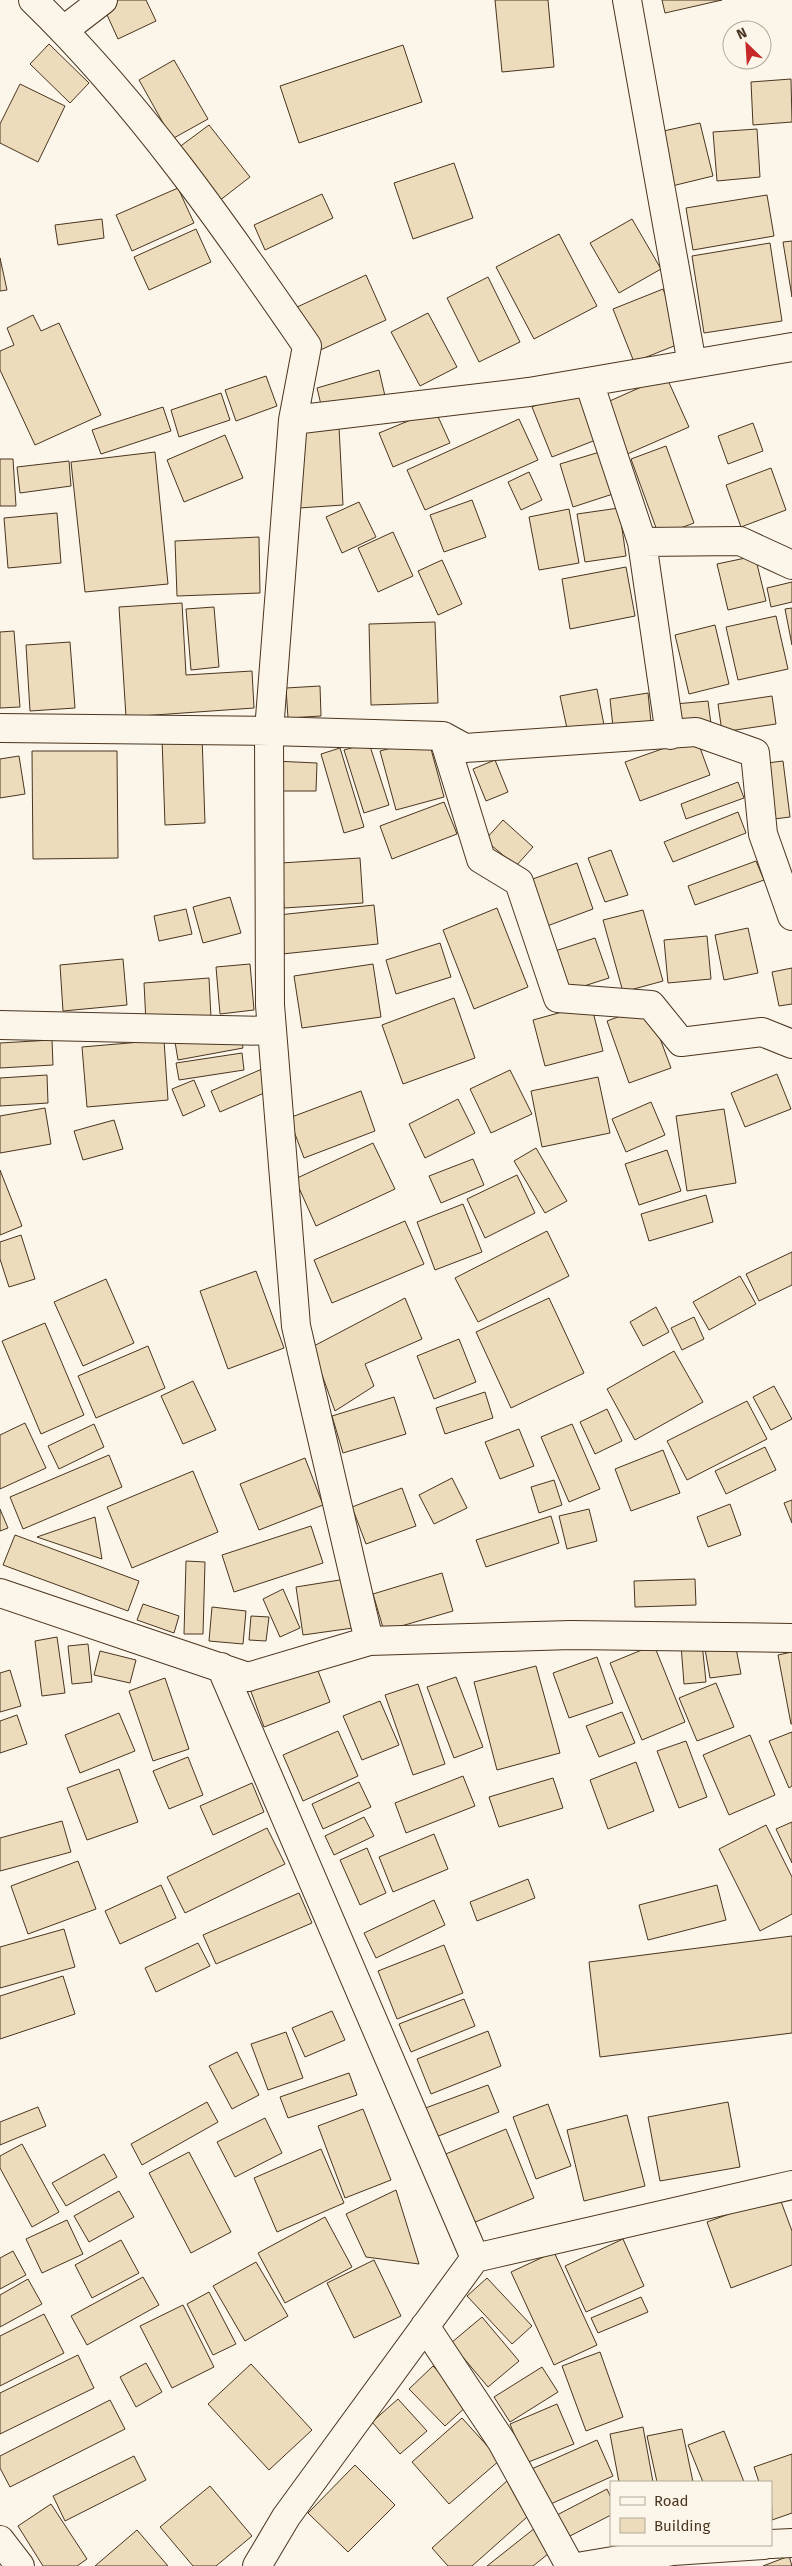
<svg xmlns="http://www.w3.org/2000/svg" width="792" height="2566" font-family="'Fira Sans',sans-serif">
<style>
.building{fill:#ecdcbc;stroke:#4a3520}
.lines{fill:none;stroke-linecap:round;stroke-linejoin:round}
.street-casing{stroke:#4a3520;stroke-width:30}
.street{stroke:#fbf6e9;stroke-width:28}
</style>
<rect width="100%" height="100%" fill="#fbf6e9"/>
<!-- building -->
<path class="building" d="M117 0H146L156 21 118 39 103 6Z
M495 0H548L554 67 502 72Z
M662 0H722L665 13Z
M49 44 89 83 70 103 30 64Z
M403 45 422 102 299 143 280 86Z
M174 60 208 119 172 139 139 80Z
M791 79 792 122 753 125 751 82Z
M20 84 65 106 38 162 0 143V124Z
M700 123 713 176 672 186 659 132Z
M209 125 250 177 219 201 178 148Z
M757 129 760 177 717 181 713 132Z
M454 163 473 218 413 239 394 183Z
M178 188 194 223 132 251 116 215Z
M322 194 333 218 265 250 254 225Z
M767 195 774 236 693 250 686 208Z
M102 219 104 238 58 245 55 225Z
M632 219 661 269 619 293 590 243Z
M196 229 211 262 149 290 134 257Z
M559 234 597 306 534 339 496 267Z
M792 241V297L783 242Z
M770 243 782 321 704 333 692 256Z
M0 258 7 290 0 291Z
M366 275 386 320 316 352 295 308Z
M488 277 520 342 479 362 447 298Z
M663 289 684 342 634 362 613 309Z
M428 313 457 367 420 386 391 332Z
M33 315 41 331 59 323 101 415 35 445 0 370V351L14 345 7 328Z
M379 370 385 396 323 413 317 388Z
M266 376 277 406 236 421 225 390Z
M666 376 689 427 625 455 603 404Z
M581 387 601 438 552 457 532 407Z
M221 393 230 420 179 437 171 410Z
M163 407 171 431 101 454 92 430Z
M435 410 450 443 393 467 379 433Z
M519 419 538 460 425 510 407 470Z
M753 423 763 451 728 464 718 436Z
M339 427 343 505 299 508 294 429Z
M225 435 243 478 184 502 167 460Z
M666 446 694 523 659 536 631 459Z
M603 451 616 493 573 507 560 464Z
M155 452 168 584 85 592 71 462Z
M0 459H13L16 506H0Z
M69 461 71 486 20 493 17 467Z
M771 468 786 510 741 527 726 485Z
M529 472 542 500 521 510 508 482Z
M472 500 486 537 444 552 430 515Z
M359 502 376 537 342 553 326 517Z
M619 508 626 556 585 562 577 514Z
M569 509 579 563 539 570 529 517Z
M57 513 61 563 8 568 4 518Z
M393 532 413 576 378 592 358 548Z
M259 537 260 593 177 596 175 541Z
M755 556 766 601 728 610 717 564Z
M442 560 462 604 438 615 418 571Z
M626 567 635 616 570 629 562 579Z
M792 582V602L771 607 767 588Z
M182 603 186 675 252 671 254 708 126 717 119 607Z
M214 607 219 667 191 670 186 609Z
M792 608V645L785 609Z
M776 616 788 669 738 680 726 627Z
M435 622 438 703 371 705 369 624Z
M715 625 729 684 689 694 675 635Z
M14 631 20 707 0 708V632Z
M70 642 75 708 30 711 26 645Z
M320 686 321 716 288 718 286 688Z
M597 689 604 725 568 733 560 696Z
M648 693 651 722 613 727 610 699Z
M772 696 776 724 722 732 718 704Z
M708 701 711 724 677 728 675 704Z
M202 736 205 823 165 825 162 738Z
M696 737 710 775 640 801 625 762Z
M428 738 444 797 396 810 380 751Z
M369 743 389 805 364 813 344 750Z
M340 748 364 827 344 833 321 754Z
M32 751H117L118 858 33 859Z
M19 756 25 794 0 798V759Z
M495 760 508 792 486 801 473 769Z
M274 761 317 763 316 791H273Z
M783 761 790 817 766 820 759 764Z
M738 782 744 798 686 819 681 804Z
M444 802 457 834 392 859 380 826Z
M738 812 746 833 673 862 664 842Z
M503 820 533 847 516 866 485 840Z
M611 850 628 895 605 902 588 858Z
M360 858 363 903 284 908 281 863Z
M756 861 764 880 695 905 688 886Z
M577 863 593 909 547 926 530 880Z
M230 897 241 933 203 943 193 907Z
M374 905 378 944 282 954 278 915Z
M497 908 528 987 474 1009 443 930Z
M186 909 192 934 159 941 154 916Z
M643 910 663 981 623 992 603 920Z
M748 928 758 973 724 980 715 935Z
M707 936 711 979 668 983 664 940Z
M595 938 609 978 562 993 549 953Z
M440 943 451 977 396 994 386 960Z
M123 959 127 1005 63 1011 60 965Z
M250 964 254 1010 220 1014 216 967Z
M373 964 381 1017 302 1028 294 976Z
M792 968V1004L779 1006 772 972Z
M209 978 211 1018 146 1023 144 983Z
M454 998 475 1058 403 1084 382 1025Z
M591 1004 603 1051 545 1066 533 1020Z
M648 1006 671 1068 629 1083 607 1021Z
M240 1031 243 1048 178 1060 175 1042Z
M52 1040 53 1065 0 1068V1043Z
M164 1040 168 1100 87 1107 82 1047Z
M242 1053 244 1070 179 1080 176 1063Z
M262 1069 271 1090 220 1112 211 1091Z
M510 1070 532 1114 491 1133 470 1089Z
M777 1074 791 1109 745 1127 731 1093Z
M47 1075 48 1103 0 1106V1078Z
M598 1077 610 1133 542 1147 531 1091Z
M194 1080 205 1106 183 1116 172 1089Z
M361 1091 375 1131 304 1158 289 1118Z
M458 1099 475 1133 425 1158 409 1124Z
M651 1102 665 1135 626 1152 612 1119Z
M45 1108 51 1144 0 1153V1116Z
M724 1109 736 1183 687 1191 676 1116Z
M114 1120 123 1149 83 1160 74 1131Z
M373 1143 395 1189 316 1226 295 1179Z
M536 1148 567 1201 545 1213 514 1161Z
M667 1150 681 1191 639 1205 625 1164Z
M473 1159 484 1185 441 1203 429 1176Z
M0 1170 22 1226 0 1235Z
M517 1175 535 1213 485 1238 467 1199Z
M706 1195 713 1222 649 1241 641 1214Z
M463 1204 482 1252 435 1270 417 1222Z
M405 1221 424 1264 332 1303 314 1260Z
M547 1231 569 1276 478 1322 455 1278Z
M21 1235 35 1279 9 1287 0 1259V1242Z
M792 1252V1285L759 1301 746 1274Z
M256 1271 284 1348 228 1369 200 1291Z
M740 1276 756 1304 709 1330 693 1302Z
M106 1279 134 1343 83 1366 54 1302Z
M405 1298 422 1339 365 1364 374 1386 335 1411 312 1347Z
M549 1298 584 1373 511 1408 476 1332Z
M656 1307 669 1332 643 1346 630 1322Z
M694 1317 704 1339 682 1350 671 1328Z
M45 1323 84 1415 41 1434 2 1341Z
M459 1339 476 1382 434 1399 417 1356Z
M148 1346 165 1388 96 1418 78 1376Z
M674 1351 703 1402 635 1440 607 1389Z
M193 1381 216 1430 183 1444 161 1396Z
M774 1386 792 1419 771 1430 753 1397Z
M485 1392 493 1418 445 1434 436 1408Z
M394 1397 406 1434 343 1453 332 1416Z
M747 1401 767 1439 687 1480 667 1441Z
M607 1409 622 1441 595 1454 580 1422Z
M25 1423 46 1468 0 1489V1435Z
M94 1424 104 1447 59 1469 48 1446Z
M572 1424 600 1489 569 1502 541 1437Z
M519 1429 534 1466 500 1479 485 1442Z
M765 1447 776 1470 726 1494 715 1471Z
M663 1450 680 1493 631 1511 615 1469Z
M109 1455 122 1487 23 1529 10 1497Z
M305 1458 323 1505 259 1530 240 1484Z
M193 1471 218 1532 132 1568 107 1507Z
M452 1478 467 1508 434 1524 419 1495Z
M554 1480 562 1505 539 1513 531 1487Z
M402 1488 416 1526 366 1544 352 1507Z
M792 1500V1523L784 1503Z
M730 1504 741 1535 708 1547 697 1517Z
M0 1509 8 1528 0 1531Z
M589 1509 597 1541 567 1549 559 1516Z
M551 1516 559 1543 486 1567 476 1540Z
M95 1517 102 1559 37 1537Z
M311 1526 323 1563 234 1592 222 1555Z
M15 1535 139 1581 128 1611 3 1565Z
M186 1561 205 1562 203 1634H184Z
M442 1573 453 1611 384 1631 373 1594Z
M346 1579 353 1628 303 1635 296 1587Z
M695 1579 696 1605 635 1607 634 1581Z
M283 1589 300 1628 280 1637 263 1599Z
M143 1604 179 1616 174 1633 137 1620Z
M212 1607 246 1611 243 1644 209 1641Z
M251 1616 269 1617 266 1641 249 1640Z
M57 1637 65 1693 42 1696 35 1641Z
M702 1643 706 1682 684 1684 681 1645Z
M735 1643 741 1674 710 1678 705 1649Z
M88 1644 92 1682 72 1684 68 1646Z
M654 1645 685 1722 642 1740 610 1663Z
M100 1651 136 1660 130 1683 94 1675Z
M792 1652V1724H791L778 1655Z
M597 1657 613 1703 569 1718 553 1673Z
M315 1663 330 1702 264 1727 250 1689Z
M536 1666 560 1753 497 1770 474 1682Z
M10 1670 21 1706 0 1712V1673Z
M456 1677 483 1747 454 1758 427 1687Z
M165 1678 189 1749 153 1761 129 1691Z
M716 1683 734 1727 697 1741 679 1698Z
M418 1684 445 1764 413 1775 385 1695Z
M380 1701 399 1745 362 1760 343 1716Z
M622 1712 635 1743 599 1757 586 1726Z
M119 1713 135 1751 80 1773 65 1735Z
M17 1715 27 1744 0 1753V1721Z
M338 1731 358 1776 303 1801 283 1755Z
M792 1732V1786L789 1788 769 1741Z
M750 1735 775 1795 729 1815 703 1755Z
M686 1741 707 1797 679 1808 657 1751Z
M188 1757 203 1795 169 1809 153 1771Z
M636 1762 654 1811 608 1829 590 1780Z
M119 1769 138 1822 87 1840 67 1788Z
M463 1776 475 1806 406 1833 395 1803Z
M553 1778 563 1808 499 1827 489 1797Z
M359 1782 371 1807 323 1829 312 1804Z
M252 1783 264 1812 213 1835 200 1806Z
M364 1817 374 1836 334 1855 325 1836Z
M62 1821 71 1852 0 1871V1838Z
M792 1822V1863L776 1829Z
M766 1825 792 1877V1914L760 1931 719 1849Z
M267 1828 285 1864 185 1913 167 1877Z
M434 1834 448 1869 393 1892 379 1857Z
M367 1848 386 1893 360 1905 340 1860Z
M78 1861 96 1909 28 1934 11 1886Z
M528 1879 535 1898 477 1921 470 1902Z
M161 1885 176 1918 120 1944 105 1911Z
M717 1885 726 1920 648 1940 639 1905Z
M299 1893 312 1923 216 1964 203 1935Z
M434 1900 445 1925 376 1958 364 1933Z
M64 1929 75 1967 0 1988V1947Z
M792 1936V2033L600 2057 589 1962Z
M198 1943 210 1966 156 1992 145 1968Z
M444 1945 463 1993 397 2019 378 1971Z
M63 1976 75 2014 0 2039V1996Z
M464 1999 475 2026 411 2052 399 2024Z
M332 2011 345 2040 305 2057 292 2028Z
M488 2031 501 2066 431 2094 417 2059Z
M286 2032 303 2078 268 2090 251 2044Z
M237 2052 259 2095 232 2109 209 2066Z
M349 2073 357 2095 288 2118 280 2097Z
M488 2085 499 2112 431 2139 420 2110Z
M207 2102 218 2122 142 2165 131 2144Z
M728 2102 740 2167 660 2181 648 2117Z
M548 2104 571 2166 536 2179 513 2117Z
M38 2107 46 2126 0 2145V2122Z
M363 2109 391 2180 345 2198 318 2126Z
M627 2115 645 2186 584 2201 567 2130Z
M265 2118 282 2153 235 2177 217 2142Z
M506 2129 534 2198 468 2225 441 2156Z
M22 2144 59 2212 32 2227 0 2168V2156Z
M321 2149 344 2203 277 2232 254 2178Z
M189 2152 231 2232 191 2253 149 2173Z
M104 2154 117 2177 66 2206 52 2183Z
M396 2190 419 2264 366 2257 346 2214Z
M119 2191 134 2217 89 2242 74 2216Z
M779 2196 792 2231V2265L731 2288 707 2222Z
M325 2217 352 2267 285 2303 258 2253Z
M67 2220 83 2254 42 2273 26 2239Z
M623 2239 644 2286 586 2312 565 2266Z
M121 2240 139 2273 92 2298 75 2265Z
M13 2251 26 2275 0 2289V2258Z
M554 2252 597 2345 554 2365 511 2272Z
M374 2260 401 2316 354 2338 327 2283Z
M256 2262 288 2316 245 2341 213 2286Z
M143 2277 159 2305 87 2345 71 2316Z
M487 2278 532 2326 512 2344 467 2296Z
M28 2279 42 2304 0 2327V2295Z
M209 2292 236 2344 213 2355 187 2304Z
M641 2297 648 2312 598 2333 591 2318Z
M183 2305 214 2367 172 2388 140 2326Z
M44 2314 64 2353 0 2386V2336Z
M482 2317 519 2361 488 2387 451 2343Z
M600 2352 623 2417 586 2431 562 2366Z
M78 2355 94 2388 0 2434V2393Z
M146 2363 162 2392 136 2407 120 2377Z
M251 2364 312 2430 269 2470 208 2404Z
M433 2366 469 2404 445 2426 409 2389Z
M542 2367 558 2392 510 2422 494 2397Z
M398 2399 427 2431 400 2454 372 2422Z
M110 2400 125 2429 10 2487 0 2468V2456Z
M557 2404 574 2444 526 2463 510 2424Z
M462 2418 500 2460 449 2504 412 2462Z
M643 2427 653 2482H619L610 2434Z
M682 2429 693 2482H657L647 2436Z
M724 2431 744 2482H703L688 2445Z
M597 2440 613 2476 544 2507 527 2471Z
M792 2454V2513L772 2520 771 2482H759L754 2467Z
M134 2456 146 2480 65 2521 53 2496Z
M355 2465 395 2505 348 2552 308 2513Z
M508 2480 535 2510 472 2566H448L432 2548Z
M210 2486 252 2536 216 2566H193L160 2527Z
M607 2489 611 2498V2515L568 2537 557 2515Z
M51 2504 87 2559 77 2566H43L18 2526Z
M535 2528 553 2550 533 2566H487Z
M137 2530 168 2566H95Z
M789 2556 792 2566H763Z"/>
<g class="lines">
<!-- street casing -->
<g class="street-casing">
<path id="street" d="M33 0C139 103 224 225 307 346L293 420 269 731 270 1005 296 1326 369 1641
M627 0 692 364
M64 30 103 0
M589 382 642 542
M293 420 529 392 792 347
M0 728 269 731 443 736 465 748 696 732 755 753 763 834 792 916
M670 735 642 542 740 541 792 565
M443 736 481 859 519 882 558 998 651 1005 681 1042 762 1032 792 1044
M0 1025 272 1031
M0 1593 248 1677 369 1641 571 1635 792 1638
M221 1667 475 2258
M425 2326 502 2442 570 2566
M0 2540 20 2566
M771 2544 792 2543
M257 2566 286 2517 475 2258 792 2185
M583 2566 673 2551 764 2545"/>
</g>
<!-- street -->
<use href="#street" class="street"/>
</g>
<!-- legend -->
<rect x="610" y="2481" width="162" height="65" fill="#fbf6e9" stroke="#b4a999"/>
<rect x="620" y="2497" width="25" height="8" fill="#fbf6e9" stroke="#b4a999"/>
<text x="654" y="2506" font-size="15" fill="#4a3520">Road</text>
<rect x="620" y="2518" width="25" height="15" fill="#ecdcbc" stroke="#b4a999"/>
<text x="654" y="2531" font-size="15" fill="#4a3520">Building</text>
<!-- north arrow -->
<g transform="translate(747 45) rotate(335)"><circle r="24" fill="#fbf6e9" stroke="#b4a999"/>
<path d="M0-4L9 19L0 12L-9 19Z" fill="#c62828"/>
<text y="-8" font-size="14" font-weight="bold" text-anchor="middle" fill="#4a3520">N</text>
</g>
</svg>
